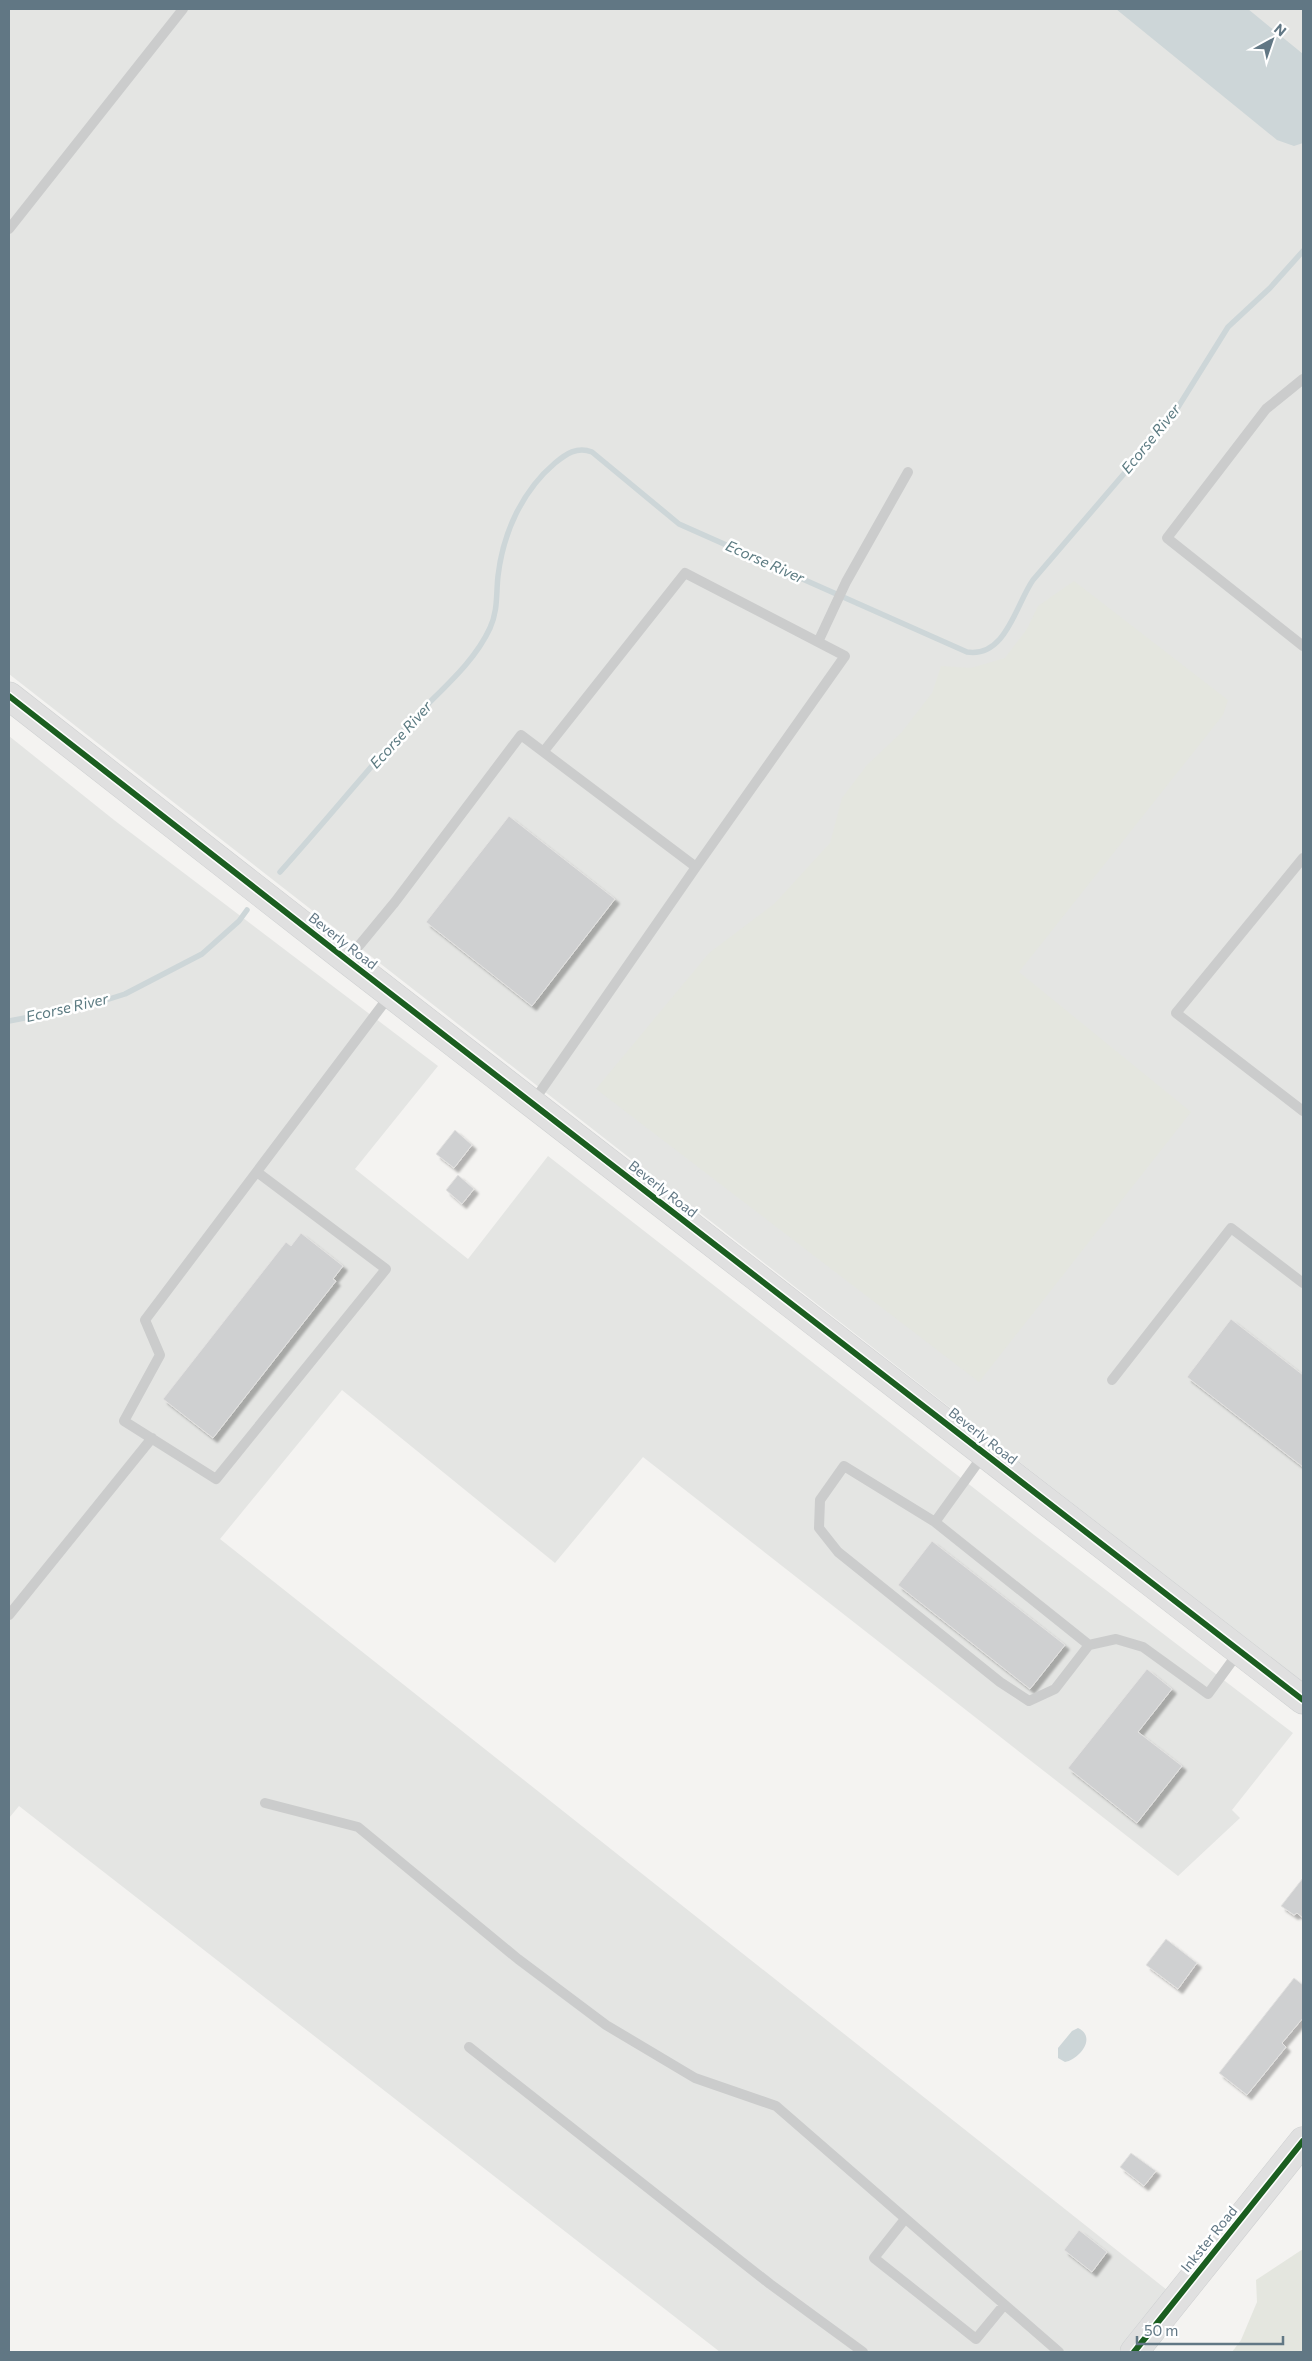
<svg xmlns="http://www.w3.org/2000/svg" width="1312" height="2361" font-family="Commissioner,sans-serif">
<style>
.built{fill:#e4e5e3}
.green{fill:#e4e6df}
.water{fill:#cdd6d8}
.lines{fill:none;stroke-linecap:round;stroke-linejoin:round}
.stream{stroke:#cdd6d8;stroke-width:5.5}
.building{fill:#cfd0d1;stroke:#e3e2e1;filter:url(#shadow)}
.secondary-casing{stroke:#ced0d1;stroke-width:29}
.lane{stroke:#cbcccc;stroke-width:10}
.secondary{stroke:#e0e0e0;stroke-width:28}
.cycleway-casing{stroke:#fff;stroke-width:9}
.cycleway{stroke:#1b5e20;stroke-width:6}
.labels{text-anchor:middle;stroke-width:5;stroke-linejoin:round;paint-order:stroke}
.street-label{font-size:14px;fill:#617784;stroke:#fff}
.water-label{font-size:15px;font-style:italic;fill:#5c7b82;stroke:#fff}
</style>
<defs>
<filter id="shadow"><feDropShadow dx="4.5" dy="4.5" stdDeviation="1" flood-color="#0004"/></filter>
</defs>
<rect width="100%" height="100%" fill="#f4f3f1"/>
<!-- built -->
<path class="built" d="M9 9H1303V1683L9 674Z
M9 736 114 820 438 1066 355 1169 468 1259 548 1156 1034 1535 1293 1733 1232 1810 1240 1818 1178 1876 643 1457 555 1563 342 1390 220 1539 1167 2290 1118 2352H720L19 1806 9 1818Z"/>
<!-- green -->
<path class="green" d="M1074 581 1228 700 1223 715 1019 972 1191 1112 979 1382 596 1089 709 953 774 904 830 843 842 798 867 765 902 732 932 693 941 666 971 668 1005 658 1027 629 1038 606Z
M1303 2249V2352H1232L1241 2340 1257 2302 1256 2280Z"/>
<!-- water -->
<path class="water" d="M1116 9H1248L1303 54V143L1294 146 1277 140Z
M1078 2028C1097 2037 1080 2059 1065 2062L1058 2058V2048L1072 2031Z"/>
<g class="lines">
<!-- stream -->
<path class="stream" d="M280 872C323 824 364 774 407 726 435 694 472 667 490 628 498 611 496 594 498 576 503 533 522 491 555 463 566 454 577 446 592 452L679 524 967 652C1006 658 1016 604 1033 580L1170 420 1228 327 1270 288 1303 251
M9 1021 87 1006 125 994 202 954 239 921 247 910"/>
</g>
<!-- building -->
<path class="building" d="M509 816 615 899 532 1006 426 922Z
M455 1130 472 1145 454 1168 436 1154Z
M458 1175 474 1189 462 1204 446 1190Z
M301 1233 343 1266 333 1279 336 1281 213 1438 163 1399 286 1242 291 1246Z
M1231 1319 1303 1375V1467L1187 1377Z
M932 1541 1065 1645 1030 1689 898 1585Z
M1147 1669 1172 1689 1138 1732 1182 1766 1137 1823 1068 1768Z
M1303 1878V1918L1297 1913 1294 1915 1281 1906Z
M1166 1939 1197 1963 1178 1989 1146 1965Z
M1294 1978 1303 1985V2018L1282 2043 1286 2047 1247 2095 1219 2073Z
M1131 2153 1156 2171 1144 2186 1120 2167Z
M1079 2230 1107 2252 1092 2272 1064 2250Z"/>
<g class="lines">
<!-- secondary casing -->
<g class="secondary-casing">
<path id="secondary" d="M9 696 347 960 1303 1700
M1134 2352 1303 2141"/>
</g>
<!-- lane -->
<path class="lane" d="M9 229 183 9
M1303 379 1266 409 1167 538 1303 646
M818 642 846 582 908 472
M1303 858 1176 1013 1303 1111
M348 959 395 902 521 735 696 867
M533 1102 696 867 845 656 685 573 544 751
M257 1172 386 1269 216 1479 124 1421 160 1355 145 1320 390 995
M1112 1380 1231 1228 1303 1283
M984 1454 935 1522 844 1466 820 1500 819 1528 838 1552 1000 1682 1029 1701 1055 1689 1089 1645 1116 1639 1143 1647 1208 1694 1238 1653
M935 1522 1089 1645
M9 1615 152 1438
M265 1803 358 1827 518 1959 606 2025 695 2078 776 2106 1059 2352
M469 2047 770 2284 863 2352
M905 2219 874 2258 976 2339 1004 2305"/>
<!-- secondary -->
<use href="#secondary" class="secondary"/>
<!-- cycleway casing -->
<g class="cycleway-casing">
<path id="cycleway" d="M9 696 347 960 1303 1700
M1134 2352 1303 2141"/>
</g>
<!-- cycleway -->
<use href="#cycleway" class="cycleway"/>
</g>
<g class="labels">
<!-- street labels -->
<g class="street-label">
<text transform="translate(343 941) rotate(38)" y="5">Beverly Road</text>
<text transform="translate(663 1189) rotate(38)" y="5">Beverly Road</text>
<text transform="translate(983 1436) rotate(38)" y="5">Beverly Road</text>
<text transform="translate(1209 2239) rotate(-51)" y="5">Inkster Road</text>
</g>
<!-- water labels -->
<g class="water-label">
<text transform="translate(1151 439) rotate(-51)" y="5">Ecorse River</text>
<text transform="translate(765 562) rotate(24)" y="5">Ecorse River</text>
<text transform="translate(401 735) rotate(-48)" y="5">Ecorse River</text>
<text transform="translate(67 1008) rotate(-13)" y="5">Ecorse River</text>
</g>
</g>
<!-- border -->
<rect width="1312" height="2361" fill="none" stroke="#617784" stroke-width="20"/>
<!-- north arrow -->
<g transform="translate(1272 40) rotate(40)" stroke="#ffffff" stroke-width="4" paint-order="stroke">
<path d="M0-4L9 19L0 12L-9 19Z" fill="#617784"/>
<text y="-8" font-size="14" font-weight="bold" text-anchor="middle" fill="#617784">N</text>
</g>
<!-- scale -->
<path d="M1137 2336v8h146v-8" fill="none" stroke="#617784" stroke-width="2.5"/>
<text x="1144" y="2336" font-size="15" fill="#617784" stroke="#ffffff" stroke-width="4" paint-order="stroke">50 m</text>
</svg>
